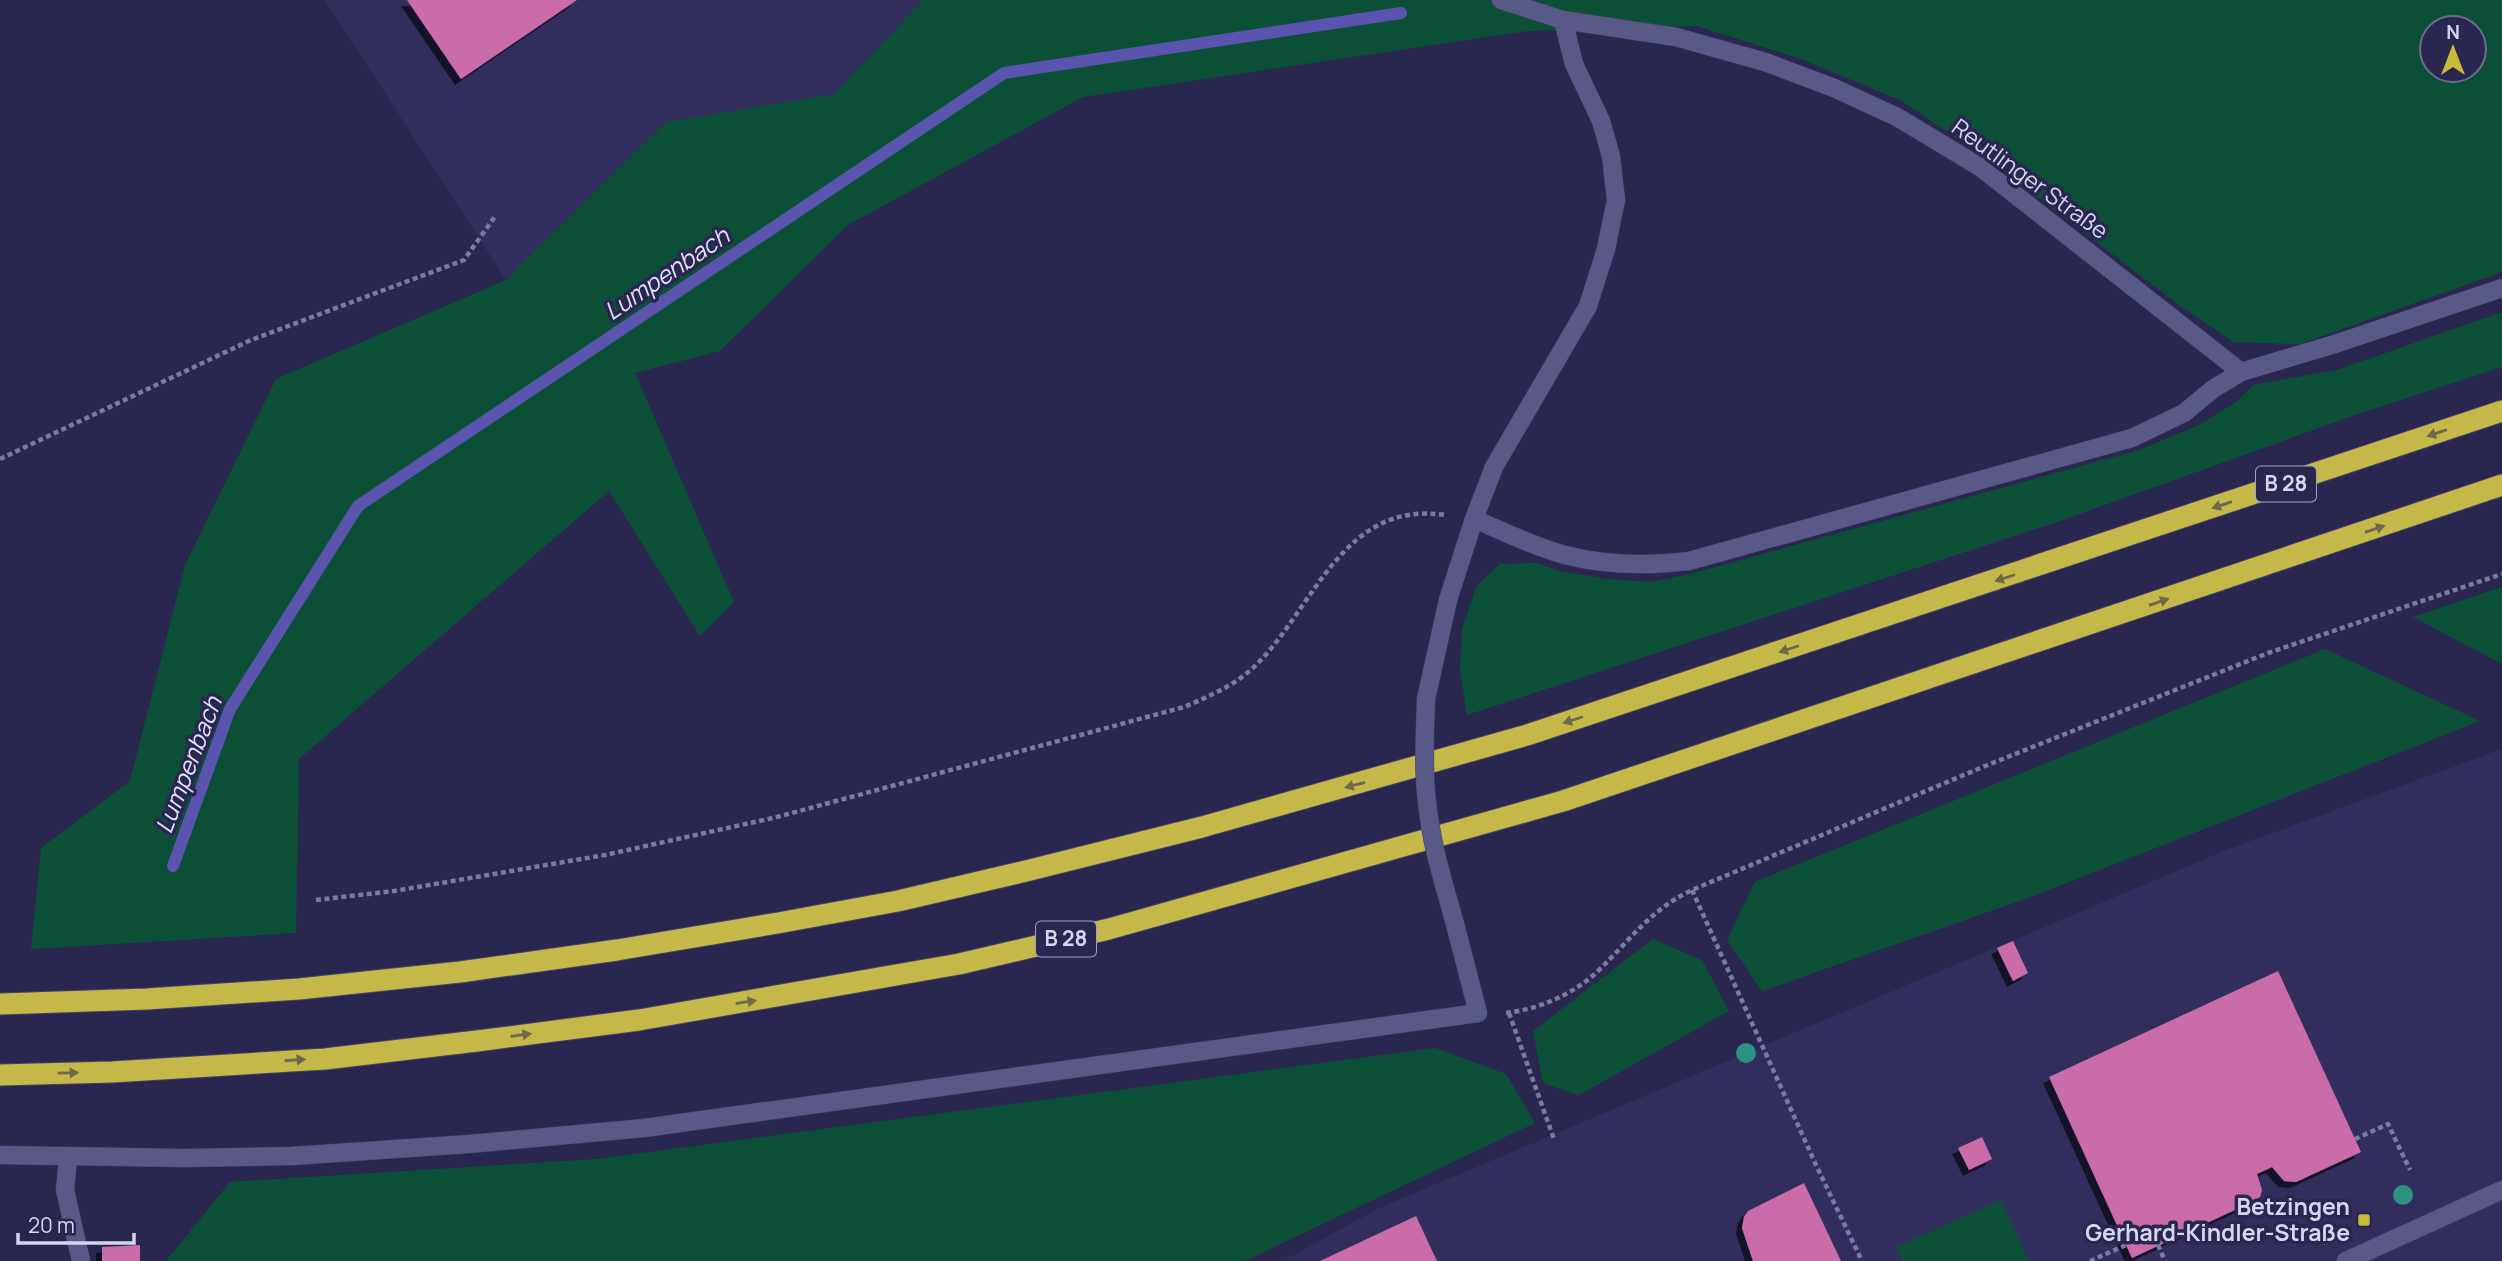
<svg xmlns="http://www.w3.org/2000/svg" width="2502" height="1261" font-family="Manrope,sans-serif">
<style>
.built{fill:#312e5e}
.green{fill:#0c4f37;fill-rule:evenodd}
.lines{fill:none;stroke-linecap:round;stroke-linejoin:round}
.stream{stroke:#5b54ae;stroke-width:12}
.building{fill:#ca6ca7;filter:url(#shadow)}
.lane-casing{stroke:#454266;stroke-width:19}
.street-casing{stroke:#454266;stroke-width:19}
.highway-casing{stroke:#454266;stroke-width:23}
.path{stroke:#7b7b9d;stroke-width:4.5;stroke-dasharray:5 3.5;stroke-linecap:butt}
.lane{stroke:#595987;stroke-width:18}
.street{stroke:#595987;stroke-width:18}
.highway{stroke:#c3b848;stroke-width:21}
.street-bridge-casing{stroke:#454266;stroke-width:19;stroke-linecap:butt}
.street-bridge{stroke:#595987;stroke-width:18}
.tree{fill:#2d9281}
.oneway{fill:#6e684c}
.poi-dot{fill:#c8bb3b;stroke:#292750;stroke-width:2.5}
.labels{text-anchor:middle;stroke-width:7;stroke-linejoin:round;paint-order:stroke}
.shield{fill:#292750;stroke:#a1a2c0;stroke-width:2}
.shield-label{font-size:21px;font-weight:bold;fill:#d4d6f0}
.street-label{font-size:23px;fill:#d4d6f0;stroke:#292750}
.poi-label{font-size:23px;font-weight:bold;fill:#d4d6f0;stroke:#292750;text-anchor:end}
.water-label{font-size:24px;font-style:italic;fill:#e0e1fa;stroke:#292750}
</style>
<defs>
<filter id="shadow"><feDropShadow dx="-6" dy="6" stdDeviation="0" flood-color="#0009"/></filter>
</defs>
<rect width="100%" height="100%" fill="#292750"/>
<!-- built -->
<path class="built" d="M325 0H923L834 94 666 122 506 280Z
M2502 749V1261H1283L1377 1209 2229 849Z"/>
<!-- green -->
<path class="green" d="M923 0H2502V272L2300 344 2233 342 2179 305 1993 163 1902 101 1804 60 1697 26 1528 31 1083 97 848 225 720 351 635 373 734 602 700 636 609 491 299 759 296 933 31 949 41 848 130 781 185 565 276 379 506 280 666 122 834 94ZM2432 28H2474V70H2432Z
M2502 312V367L2358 414 2060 521 1467 715 1460 671 1462 629 1477 585 1500 564 1537 563 1559 571 1607 579 1650 582 1690 574 2139 450 2199 425 2236 402 2253 385 2337 370Z
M2502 587V664L2413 617Z
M2325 649 2480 721 2031 897 1762 991 1727 940 1755 882Z
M1653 939 1702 960 1729 1011 1579 1095 1543 1083 1533 1031Z
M1435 1048 1506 1074 1535 1123 1245 1261H166L230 1182 596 1159Z
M2001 1200 2029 1261H1903L1896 1247Z"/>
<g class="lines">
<!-- stream -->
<path class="stream" d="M173 866 230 709 358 506 1004 73 1401 13"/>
</g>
<!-- building -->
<path class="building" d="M407 0H577L461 79Z
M2013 941 2028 973 2013 981 1997 948Z
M2278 971 2361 1152 2296 1182 2284 1181 2272 1167 2257 1174 2262 1190 2260 1197 2254 1201 2132 1258 2049 1077Z
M1982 1137 1992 1159 1969 1170 1958 1148Z
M1804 1183 1841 1261H1753L1742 1228 1744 1217 1748 1211Z
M1416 1216 1437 1261H1320Z
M140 1245V1261H102V1247Z"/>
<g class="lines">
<!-- lane casing -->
<g class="lane-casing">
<path id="lane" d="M68 1158 65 1190 81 1261
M2346 1261 2502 1190"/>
</g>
<!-- street casing -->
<g class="street-casing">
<path id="street" d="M1501 0 1563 20 1676 37 1765 62 1834 88 1897 117 1980 167 2241 372
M1474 519C1503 531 1534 547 1565 555 1607 566 1647 566 1689 561L2132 438 2184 413 2213 389 2241 372 2335 344 2502 288
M1426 699 1448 600 1474 519 1494 467 1588 306 1606 249 1616 200 1611 156 1601 121 1574 64 1563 20
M0 1155 184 1158 292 1156 469 1144 644 1128 1478 1013 1455 924"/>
</g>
<!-- highway casing -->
<g class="highway-casing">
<path id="highway" d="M0 1004 147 999 299 989 460 972 617 950 778 923 898 901 1026 871 1202 827 1527 735 2502 411
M0 1075 112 1072 325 1059 477 1041 639 1020 959 964 1109 929 1563 801 2502 485"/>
</g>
<!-- path -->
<path class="path" d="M0 459 251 340 464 260 496 215
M1692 890 1816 1165 1862 1261
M316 900 394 891 605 855 777 817 1184 707C1210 696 1238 684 1258 663 1315 605 1344 500 1445 515
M1506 1013C1539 1009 1574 994 1598 971 1631 939 1649 911 1692 890L1985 766 2268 653 2502 574
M1509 1013 1554 1139
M2355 1139 2388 1124 2410 1170
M2158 1245 2165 1261
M2090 1261 2126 1245"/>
<!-- lane -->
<use href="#lane" class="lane"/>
<!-- street -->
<use href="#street" class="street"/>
<!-- highway -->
<use href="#highway" class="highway"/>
<!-- street-bridge casing -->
<g class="street-bridge-casing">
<path id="street-bridge" d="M1426 699C1425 734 1423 768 1427 802 1431 844 1444 884 1455 924"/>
</g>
<!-- street-bridge -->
<use href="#street-bridge" class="street-bridge"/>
</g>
<!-- trees -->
<g class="tree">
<circle cx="1746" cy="1053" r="10"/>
<circle cx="2403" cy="1195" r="10"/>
<circle cx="2325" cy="1235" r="10"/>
</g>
<!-- one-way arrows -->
<defs><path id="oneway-solid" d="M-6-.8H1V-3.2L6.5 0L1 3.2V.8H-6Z" transform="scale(1.75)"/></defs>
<g class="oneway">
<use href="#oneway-solid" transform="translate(2437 433) rotate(161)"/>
<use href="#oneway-solid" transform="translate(2222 505) rotate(161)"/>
<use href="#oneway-solid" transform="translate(2375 529) rotate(-19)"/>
<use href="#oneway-solid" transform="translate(2005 578) rotate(162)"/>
<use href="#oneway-solid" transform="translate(2159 602) rotate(-19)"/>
<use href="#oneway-solid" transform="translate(1789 649) rotate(162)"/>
<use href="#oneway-solid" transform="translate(1573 720) rotate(162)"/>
<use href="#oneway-solid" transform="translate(1355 785) rotate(165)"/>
<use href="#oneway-solid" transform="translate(746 1002) rotate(-9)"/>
<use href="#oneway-solid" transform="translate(521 1035) rotate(-8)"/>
<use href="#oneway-solid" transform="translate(295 1060) rotate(-4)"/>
<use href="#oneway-solid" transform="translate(68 1073) rotate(-1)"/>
</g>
<!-- markers -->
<rect class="poi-dot" x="2357" y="1213" width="14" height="14" rx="3.5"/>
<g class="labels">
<!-- shield labels -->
<g class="shield">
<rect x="2256" y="466.5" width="60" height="35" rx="5"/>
<rect x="1036" y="921.5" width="60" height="35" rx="5"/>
</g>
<g class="shield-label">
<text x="2286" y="491">B 28</text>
<text x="1066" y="946">B 28</text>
</g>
<!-- street labels -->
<g class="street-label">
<text transform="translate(2030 179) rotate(36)" y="8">Reutlinger Straße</text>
</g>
<!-- poi labels -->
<g class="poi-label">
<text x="2350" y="1215">Betzingen<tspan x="2350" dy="26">Gerhard-Kindler-Straße</tspan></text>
</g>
<!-- water labels -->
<g class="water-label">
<text transform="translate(667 274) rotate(-34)" y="8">Lumpenbach</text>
<text transform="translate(189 765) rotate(-69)" y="8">Lumpenbach</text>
</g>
</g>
<!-- north arrow -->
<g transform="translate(2453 49)"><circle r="33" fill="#292750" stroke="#6d6d90" stroke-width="2"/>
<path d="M0-5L12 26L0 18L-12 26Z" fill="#c8bb3b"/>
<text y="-10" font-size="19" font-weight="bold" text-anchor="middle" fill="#d4d6f0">N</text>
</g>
<!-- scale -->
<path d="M18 1233v10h116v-10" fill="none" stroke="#d4d6f0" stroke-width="3.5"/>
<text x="28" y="1233" font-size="21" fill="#d4d6f0" stroke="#292750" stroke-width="5" paint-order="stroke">20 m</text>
</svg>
